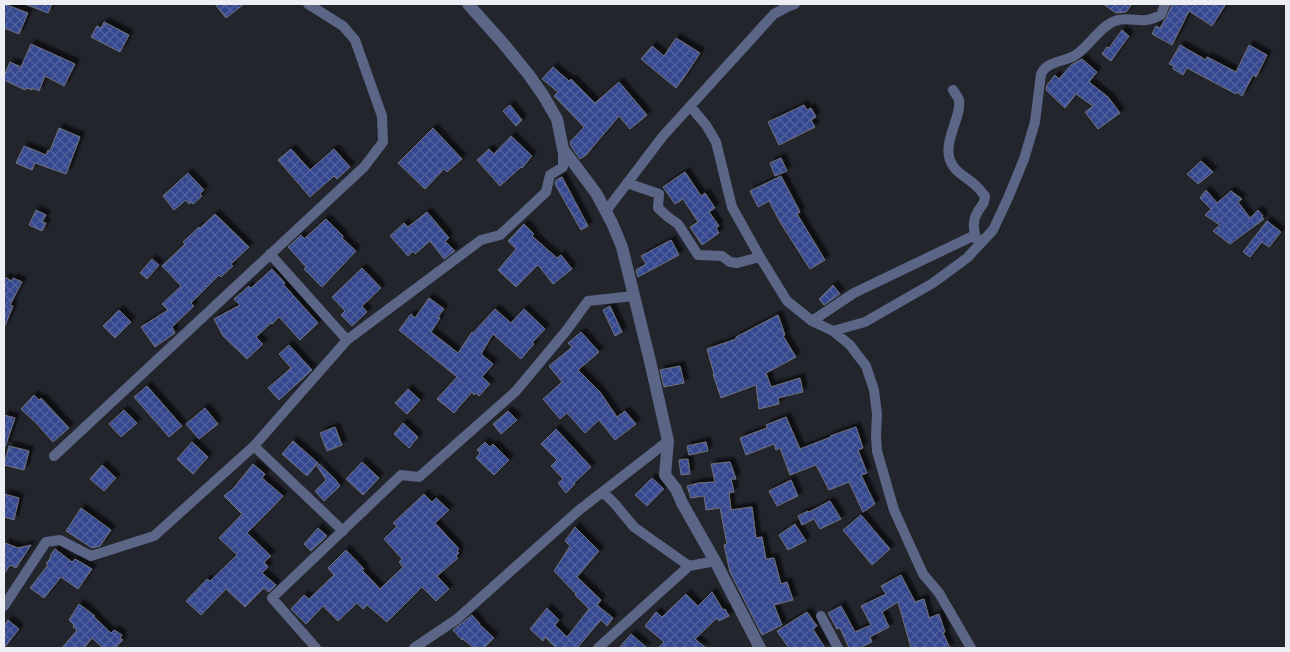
<svg xmlns="http://www.w3.org/2000/svg" width="1290" height="652" font-family="'Asap Condensed',sans-serif">
<style>
.building{fill:url(#building-cross-hatch);stroke:#6f727b;filter:url(#shadow)}
.lines{fill:none;stroke-linecap:round;stroke-linejoin:round}
.minor{stroke:#5b6687;stroke-width:10}
.tertiary{stroke:#5b6687;stroke-width:12}
</style>
<defs>
<pattern id="building-cross-hatch" width="8" height="8" patternUnits="userSpaceOnUse" patternTransform="scale(1.25)"><rect width="8" height="8" fill="#35478f"/><path d="M0 0l8 8M0 8l8-8" fill="none" stroke="#52629f"/></pattern>
<filter id="shadow"><feDropShadow dx="4.5" dy="-4.5" stdDeviation="1" flood-color="#0009"/></filter>
</defs>
<rect width="100%" height="100%" fill="#23252d"/>
<!-- building -->
<path class="building" d="M4 4 28 13 19 34 4 28Z
M25 4H52L48 13Z
M215 4H244L226 18Z
M1103 4H1132L1126 12 1116 13Z
M1172 4H1226L1212 26 1189 11 1172 45 1152 34 1156 26 1160 28 1164 21 1166 19Z
M104 22 129 35 120 52 91 37 97 26 101 28Z
M1122 30 1129 36 1111 61 1102 54 1107 47 1109 48Z
M676 38 700 53 685 76 676 88 641 59 652 46 664 56Z
M31 44 75 64 64 86 45 76 39 91 32 88V90L26 88 25 90 4 80V76L10 62 21 67Z
M1180 45 1206 60 1207 57 1236 72 1249 45 1267 55 1256 77 1253 75 1242 96 1237 92 1236 94 1187 68 1183 75 1173 69 1174 66 1169 64Z
M1082 59 1097 72 1089 82 1108 97 1120 113 1098 129 1085 112 1093 106 1076 94 1065 108 1046 90 1047 85 1055 75 1059 79 1071 65Z
M553 67 569 81 571 79 595 103 619 82 647 115 630 129 619 116 586 155 580 159 571 146 570 142 584 127 554 96 558 92 542 79Z
M510 105 522 120 516 126 503 111Z
M804 105 807 110 811 108 816 117 811 120 815 127 779 145 768 122Z
M59 128 80 137 66 174 35 163 32 170 16 163 24 146 46 155 48 150 50 151Z
M433 128 462 159 447 172 444 169 425 189 398 163Z
M511 136 532 156 522 168 521 167 500 186 477 160 489 149 494 154Z
M291 149 310 170 334 149 350 167 337 179 334 176 310 197 278 160Z
M781 158 787 171 775 176 770 163Z
M1201 161 1213 172 1198 184 1187 174Z
M685 172 701 196 705 193 715 208 709 212 719 226 716 228 719 233 702 245 690 227 698 222 683 199 675 204 663 187Z
M188 173 204 190 200 194 202 196 193 204 191 202 189 204 186 200 174 210 163 196Z
M781 176 800 212 797 214 825 260 810 269 780 222 769 201 758 207 750 191Z
M562 177 588 226 581 230 555 184 556 180Z
M1206 190 1217 203 1231 191 1242 199 1238 202 1250 218 1258 210 1263 216 1262 217 1264 219 1230 244 1213 231 1220 225 1205 215 1211 209 1200 198Z
M36 210 46 215 42 222 46 223 42 231 29 225Z
M427 212 449 238 445 241 455 251 444 259 430 241 415 254 413 251 408 256 390 236 404 223 408 227Z
M215 214 249 247 231 264 233 266 221 277 219 275 191 303 194 306 172 327 175 333 155 347 141 327 168 310 162 304 181 286 162 266 185 244 183 242 199 227 200 228Z
M326 219 343 236 342 238 356 251 322 287 304 269 306 267 288 247 301 235 304 239Z
M1267 221 1281 232 1269 247 1262 242 1250 257 1243 252Z
M524 224 534 234 532 236 557 258 561 255 572 269 553 284 538 265 516 287 498 270 516 249 508 241Z
M671 240 679 255 638 277 636 270 646 264 641 256Z
M152 259 159 265 147 279 140 273Z
M362 268 381 288 362 306 367 312 352 326 341 315 345 311 332 297Z
M272 269 285 283 283 284 318 323 300 340 279 317 272 324 271 323 256 337 263 344 247 359 223 336 214 319 240 305 234 299 249 286 251 288Z
M4 277 12 281 13 278 22 282 10 305 13 306 4 328Z
M833 285 840 294 824 305 819 299Z
M429 298 444 309 438 317 440 318 431 332 458 353 472 332 473 333 495 309 511 323 524 309 545 329 532 343 534 344 521 359 493 334 481 354 493 364 482 377 490 384 479 396 476 393 474 395 472 392 454 413 437 399 457 377 399 330 411 314 415 318Z
M610 306 622 332 615 336 603 310Z
M119 310 131 322 115 338 103 326Z
M778 315 785 335 783 336 796 357 766 373 771 387 800 378 803 392 778 398 779 404 759 409 756 385 721 398 713 374H714L707 349 736 339V337Z
M581 332 599 352 578 370 600 392 617 417 625 411 636 424 615 440 599 420 585 433 567 413 560 419 543 399 562 382 549 366 572 347 568 343Z
M289 345 312 370 279 400 268 388 291 368 279 354Z
M680 366 684 383 664 387 660 370Z
M147 386 182 426 169 437 134 397Z
M408 389 420 400 407 414 395 403Z
M34 395 39 400 41 398 69 428 53 442 36 423 21 409Z
M205 408 218 424 199 439 186 424Z
M124 410 137 423 121 437 109 424Z
M508 411 517 420 501 434 493 424Z
M4 415 15 418 5 447 4 446Z
M786 417 800 449 831 437 830 436 856 427 863 448 858 450 867 473 861 475 875 504 863 512 849 482 829 490 816 465 790 475 780 448 776 450 774 444 746 455 740 438 767 428 766 425Z
M403 423 418 437 409 448 394 434Z
M335 427 342 445 327 451 320 433Z
M556 429 591 467 574 483 575 484 566 493 558 483 563 479 551 466 557 460 541 444Z
M293 441 318 463 307 476 282 454Z
M192 442 208 457 193 474 177 459Z
M485 442 490 447 493 444 509 460 494 475 476 458 480 453 477 450Z
M706 442 708 451 689 455 687 446Z
M9 446 29 451 24 470 4 465Z
M688 459 690 474 681 475 679 460Z
M362 462 379 478 363 495 346 479Z
M730 462 736 479H731L734 492 729 493 731 510 752 507 756 538 762 537 766 559 774 558 781 584 787 582 793 600 774 605 782 625 762 635 730 572 724 545 727 544 720 508 706 510 704 496 691 498 687 486 699 483 715 482 711 464Z
M253 464 265 474 262 478 283 496 269 511 247 533 271 556 264 562 268 567 262 573 276 585 269 592 264 588 245 607 226 589 201 615 186 601 207 579 210 581 237 555 219 538 242 514 224 496 231 490H232Z
M319 464 335 479 340 486 324 501 315 491 326 480 317 466Z
M102 465 116 478 104 491 90 479Z
M652 478 664 489 647 506 635 495Z
M791 480 798 496 777 506 769 491Z
M4 494 19 498 14 520 4 517Z
M424 494 432 502 436 498 449 510 435 523 459 549 457 551 459 553 456 556 458 558 437 576 449 589 436 601 422 587 387 622 367 605 363 609 357 603 338 621 323 606 306 624 291 609 304 595 309 599 334 575 328 568 346 550 364 569 362 570 380 589 403 567 399 562 402 559 384 539 397 526 393 523Z
M830 501 841 519 820 529 814 519 802 525 798 516 808 511 809 512Z
M81 508 111 530 100 546 92 548 66 531Z
M861 515 890 549 872 565 843 530Z
M795 524 806 541 788 550 779 535Z
M575 527 599 551 577 577 601 600 597 605 613 618 607 626 601 620 577 648H556L545 637 543 641 530 629 547 608 559 620 555 625 567 637 589 609 575 595 576 594 554 571 570 546 565 541Z
M318 528 327 536 311 551 304 544Z
M5 543 18 548 31 545 16 568 10 565 4 574V548Z
M55 549 72 562 75 559 92 569 78 589 61 577 44 598 30 588 48 565 46 564 51 557 50 556Z
M901 575 915 602 924 599 929 618 939 614 945 632 943 633 950 648H911L898 602 882 612 889 627 870 637 872 642 859 648H849L840 628 837 629 828 613 841 606 855 632 871 625 861 606 886 594 881 586Z
M712 592 723 610 725 609 729 616 719 621 717 618 695 639 706 648H658L664 642 645 626 656 612 662 617 686 594 698 606Z
M79 604 95 616 94 617 111 633 114 630 122 635 120 638 123 640 115 648H103L92 638 84 648H62L77 630 73 627 74 625 69 620Z
M807 612 817 626 813 629 825 648H789L777 631Z
M472 615 480 624H479L494 638 484 648H474L463 639 462 640 453 630Z
M8 620 19 629 4 648V626Z
M631 634 647 648H619Z"/>
<g class="lines">
<!-- minor -->
<path class="minor" d="M953 90C955 93 958 97 959 100 962 119 939 145 953 166 959 175 970 179 977 187 980 189 982 193 985 196 985 203 982 205 978 211 972 221 973 229 977 240
M690 106 706 125 716 142 732 207 760 257 787 301 812 321 833 331 850 345 866 366 874 390 877 414 876 436 877 451 894 510 923 574 939 593 971 648
M627 183 659 194 658 208 668 217 678 224 698 255 722 256 730 262 737 263 760 257
M606 211 663 136 774 14 787 7 795 4
M270 254 347 340
M812 321 854 293 975 235
M833 331 865 322 933 283 967 258 993 230 1008 198 1024 159 1035 122 1041 74C1047 61 1063 62 1074 56 1088 48 1100 26 1115 21 1125 17 1136 21 1146 20 1151 20 1156 17 1161 15L1165 4
M254 446 343 531
M54 456 364 167 383 142 382 116 355 40 343 26 308 4
M603 492 615 504 634 527 689 566
M4 606 46 542 60 540 91 556 154 536 254 446 347 340 481 240 500 235 546 192 550 175 563 167V149
M821 616 838 648
M316 648 272 598 401 475 419 477 516 391 566 331 588 301 634 296
M414 648 457 619 578 511 668 441
M598 648 689 566 715 561"/>
<!-- tertiary -->
<path class="tertiary" d="M468 4 502 42 529 75 543 95 557 119 563 149 596 193 612 223 622 247 650 361 668 441 665 475 676 489 682 503 715 561 760 648"/>
</g>
<!-- border -->
<rect width="1290" height="652" fill="none" stroke="#eceef3" stroke-width="10"/>
</svg>
